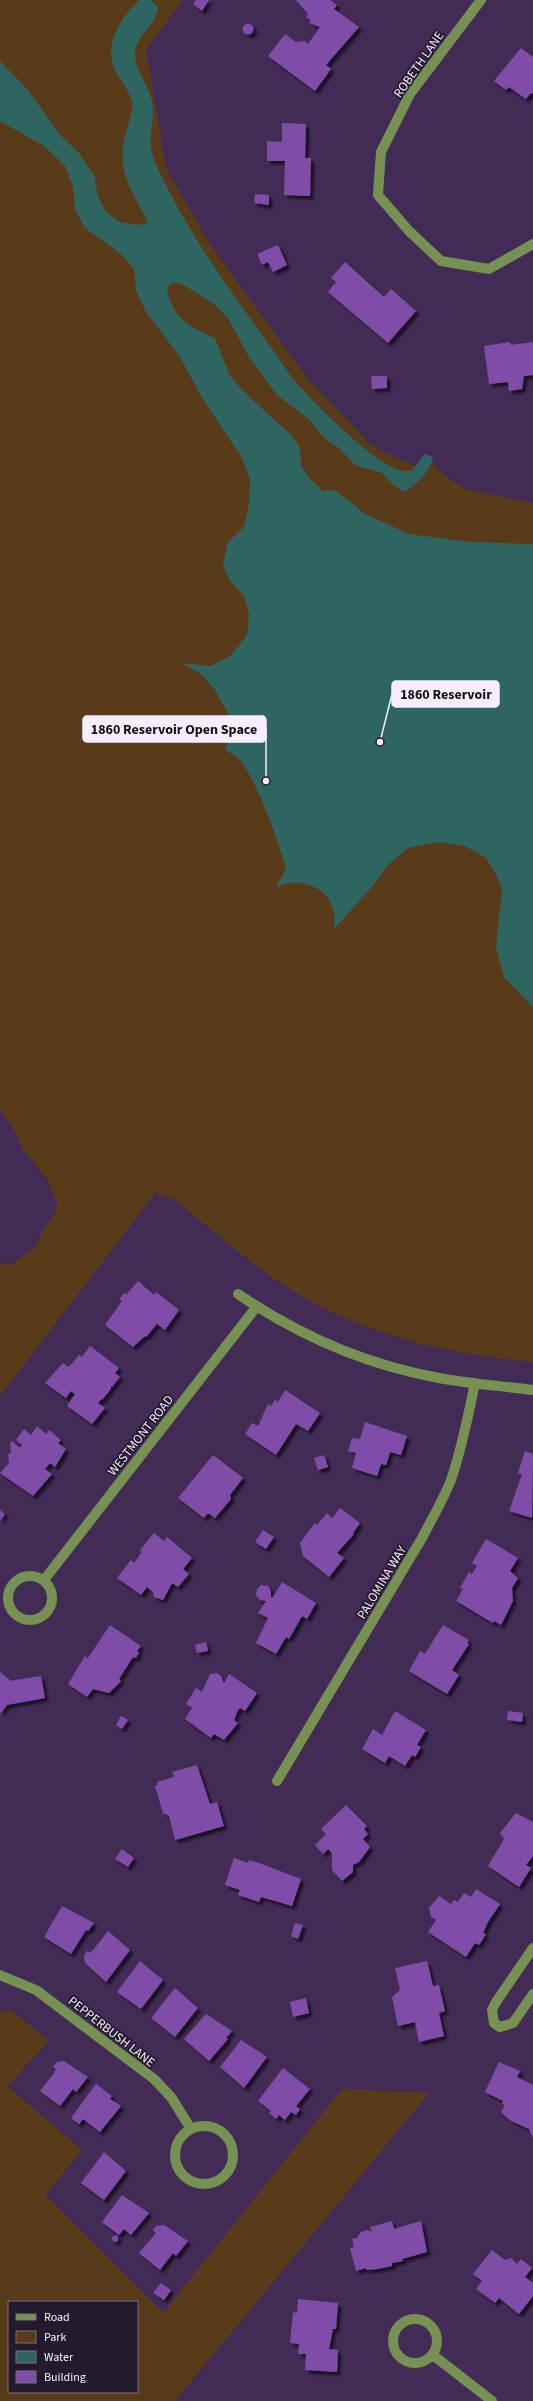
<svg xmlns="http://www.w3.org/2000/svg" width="533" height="2401" font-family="'Source Sans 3',sans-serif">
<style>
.green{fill:#5a3b19;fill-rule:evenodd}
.water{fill:#2f6560}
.building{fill:#7f4ea8;filter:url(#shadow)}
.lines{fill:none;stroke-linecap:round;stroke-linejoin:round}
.minor{stroke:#779153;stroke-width:10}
.labels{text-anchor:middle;stroke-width:3.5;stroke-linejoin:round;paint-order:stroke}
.street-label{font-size:13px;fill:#f6eefe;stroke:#241a2d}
.leader{fill:none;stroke:#f6eefe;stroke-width:1.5}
.callout-dot{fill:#f6eefe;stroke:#241a2d;stroke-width:1.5}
.callout{fill:#f6eefe;stroke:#f6eefe;stroke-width:1.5}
.callout-label{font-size:14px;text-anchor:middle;font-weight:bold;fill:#111}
</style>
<defs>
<filter id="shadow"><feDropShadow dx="3.5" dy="3.5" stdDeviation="1" flood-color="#0009"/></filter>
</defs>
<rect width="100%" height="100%" fill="#422c56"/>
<!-- green -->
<path class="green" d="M0 0H183L146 49 166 168 209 243 308 379 372 446 425 471 432 463 447 477 464 489 533 503V1362C441 1352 362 1336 284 1285 245 1260 210 1228 174 1199L158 1195 156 1192 0 1396V1263L11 1265 36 1246 43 1230 57 1210V1203L47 1179 22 1149 16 1133 0 1109Z
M11 2010 49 2041 7 2086 82 2150 45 2195 163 2313 342 2089 429 2093 175 2401H0V2012ZM9 2302H137V2392H9Z"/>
<!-- water -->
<path class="water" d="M140 0H151L158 7C156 26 135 35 135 55 136 74 151 88 153 106 154 120 149 134 151 149 154 164 163 179 170 193 204 259 251 317 292 378 312 400 376 468 404 471 406 472 410 470 413 470L424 454 433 457C431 471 416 485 404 492L392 484 382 473 355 465 339 448 324 438 311 421 277 395 249 357 228 318 215 305 197 293 180 283H171L167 289C172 318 189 327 215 338L230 376 243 391 291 435 300 448 301 465 308 477 323 491 335 490 365 514 409 534 470 542 533 544V1007L504 977 496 947 502 891 497 876 486 858 465 846 438 842 408 848 389 864 370 889 334 929C334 924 335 918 334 913 329 885 299 877 276 887L286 869C280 845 255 775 238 758 234 755 229 752 225 749L231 734 229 715 215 690 201 674 181 663 211 666 230 656 247 635 249 614 244 596 230 581 223 566 228 542 244 527 249 504 250 480 242 458 201 396 180 357 146 312 136 290 134 269 121 254 85 228 75 209 73 186 65 166 44 146 0 121V61L28 90 61 136 79 153 94 175 98 197 106 212 120 222 137 225 148 223C134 191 118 179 124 141 126 132 134 109 132 102 129 90 120 80 115 70 103 45 122 15 140 0Z"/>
<!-- building -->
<path class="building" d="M196 0H209L202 11 193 4Z
M296 0H330L337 5 334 9 359 27 326 65 331 69 315 91 268 56 285 34 296 42 305 41 308 44 320 27 309 23 311 20 306 17 308 14Z
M242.5 29a5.5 5.5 0 1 1 11 0a5.5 5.5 0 1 1-11 0Z
M521 48 533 57V94L531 93 526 99 509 87 506 90 494 81Z
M282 123 306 124 305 158H311L310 196 284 195 285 161H267V141L282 142Z
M255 194 269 195V205L254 203Z
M278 245 287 265 273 272 268 262 262 265 257 254Z
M345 262 384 297 391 289 416 311 388 343 328 292 336 282 331 278Z
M510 342 511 345 533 342V375L524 376 522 389 509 391 508 382 489 384 484 346Z
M371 376H387V388L372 389Z
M138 1281 154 1295 156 1292 179 1310 165 1330 157 1324 146 1337 145 1336 133 1347 105 1325 122 1301 119 1299 124 1293 126 1295Z
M90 1346 119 1368 115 1373 120 1377 112 1387 111 1386V1389L102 1400 101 1399 98 1403 105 1408 92 1424 67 1406 75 1394 71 1391 66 1398 45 1383 63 1363 69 1367 79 1355 82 1357Z
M285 1390 320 1413 308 1431 296 1424 276 1455 245 1434 252 1423 258 1426 268 1404 271 1406 275 1400 278 1402Z
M365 1422 407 1436 401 1455 390 1452 386 1465 381 1464 377 1476 352 1468 356 1453 348 1451 352 1438 360 1439Z
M37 1426 46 1434 49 1430 61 1440 58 1443 66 1449 55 1467 50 1463 45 1469 52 1474 33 1496 0 1473 9 1463 8 1454 11 1453 10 1444 12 1441 20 1448 22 1445 16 1440 24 1429 31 1435Z
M525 1451 533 1454 532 1518 509 1511 522 1474 518 1473Z
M213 1455 243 1478 230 1495 231 1499 215 1518 208 1513 204 1518 178 1498Z
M324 1455 328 1467 318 1470 314 1458Z
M340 1508 360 1523 353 1533 354 1534 337 1553 344 1558 329 1577 303 1556 300 1543 315 1523 317 1525 327 1513 332 1518Z
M0 1510 5 1514 0 1521Z
M263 1530 274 1537 266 1549 255 1542Z
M154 1533 164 1541 167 1537 192 1558 183 1569 189 1574 178 1587 172 1583 163 1600 154 1597 153 1592 147 1587 141 1595 117 1578 131 1560 134 1563 142 1552 140 1550Z
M486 1539 518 1558 510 1571 518 1578 512 1588 513 1601 501 1625 494 1621 493 1623 456 1601 463 1589 460 1588 469 1572 472 1574 477 1566 472 1563Z
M282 1582 316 1603 307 1619 302 1616 289 1639 286 1637 276 1654 256 1643 268 1618 258 1613 266 1601 260 1600 256 1595 257 1589 261 1585 268 1586 271 1591V1597H273Z
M110 1625 141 1646 137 1651 139 1653 136 1658 133 1657 119 1679 121 1681 109 1693 93 1689 87 1697 68 1684 85 1656 88 1658Z
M443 1625 469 1640 467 1642 469 1644 452 1670 459 1675 447 1694 409 1671 420 1651 425 1654Z
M206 1642 208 1651 197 1653 195 1645Z
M0 1672 10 1680 9 1681 41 1676 45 1698 7 1705 0 1714Z
M217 1673 221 1676 224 1683 229 1674 257 1693 245 1711 240 1708 238 1710 234 1720 238 1723 224 1740 214 1734 211 1738 185 1719 192 1708 186 1704 196 1688 202 1692 210 1674Z
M395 1711 426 1730 417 1745 421 1747 415 1757 412 1755 405 1766 389 1756 385 1763 362 1749 373 1729 382 1735Z
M508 1711 523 1713 522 1722 507 1720Z
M121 1716 128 1720 122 1729 116 1725Z
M197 1765 210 1804 217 1802 224 1826 175 1840 169 1816 163 1813 155 1786 158 1785 157 1782 174 1777 172 1772Z
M346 1805 367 1826 364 1829 368 1834 363 1839 370 1847 359 1862 353 1865V1872L342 1881 332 1870V1853L328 1849 323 1854 315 1845 326 1834 321 1829Z
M516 1813 533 1822V1856L526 1865 531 1868 519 1887 488 1866 504 1839 500 1833Z
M122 1849 134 1858 128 1867 115 1859Z
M234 1858 248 1863 249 1860 259 1863 301 1879 292 1906 261 1897 259 1902 238 1895 240 1890 225 1885Z
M476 1889 500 1904 488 1922 483 1933 486 1934 479 1945 475 1943 466 1957 428 1932 436 1920 431 1917 429 1908 439 1896 451 1904 454 1900 458 1902 464 1893 471 1897Z
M62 1906 94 1923 88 1931 86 1930 71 1954 44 1937Z
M295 1923 303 1925 298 1939 291 1936Z
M108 1931 130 1950 106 1982 85 1963 84 1956 87 1951 90 1953 94 1949Z
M140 1961 163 1980 141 2009 117 1992Z
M427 1961 433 1986 439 1985 445 2011 439 2013 444 2036 419 2042 415 2022 398 2026 392 1997 400 1990 395 1968Z
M175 1988 198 2008 175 2037 151 2018Z
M306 1998 309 2013 293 2017 290 2002Z
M206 2014 232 2031 226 2038 228 2039 209 2061 184 2039Z
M241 2040 267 2057 244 2088 220 2067Z
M64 2061 88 2077 76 2092 73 2089 60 2106 40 2091 54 2073 56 2069 53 2067 57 2062Z
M499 2062 520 2071 517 2077 533 2085V2138L529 2129 511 2121 501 2112 505 2105 502 2104 503 2101 485 2092Z
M283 2068 310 2089 296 2106 300 2109 296 2115 291 2112 285 2120 279 2115 276 2119 269 2113 271 2111 258 2101Z
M96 2084 112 2096 110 2099 121 2106 100 2132 83 2119 79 2124 71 2118Z
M104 2152 126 2171 104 2200 81 2183Z
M122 2195 149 2213 131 2235 124 2229 119 2235 102 2222Z
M392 2221 394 2229 421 2221 427 2252 402 2259 403 2261 392 2263V2266L378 2269 367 2270 366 2268 356 2271 350 2248 354 2247 352 2239 357 2238 361 2232 367 2230 372 2232 370 2227Z
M164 2225 188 2241 176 2256 173 2253 160 2270 139 2253 156 2233 153 2230 156 2226Z
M116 2235 118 2237V2241L115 2242 112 2240V2237Z
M492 2250 505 2260 511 2258 517 2264 521 2259 532 2268 525 2277 533 2283V2296L519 2314 499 2298 495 2303 476 2289 482 2281 473 2274Z
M161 2283 171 2290 164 2300 153 2293Z
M298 2299 338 2303 336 2329H333L329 2349 338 2350 337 2372 305 2370 306 2354H298L299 2344 290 2343 293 2312 297 2313Z"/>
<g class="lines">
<!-- minor -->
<path class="minor" d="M481 0 410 94 381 152 378 195 409 231 441 261 489 269 533 244
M238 1294C298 1335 367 1365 439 1378 470 1384 502 1386 533 1390
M8 1598a22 22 0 1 1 44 0a22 22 0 1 1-44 0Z
M44 1580 257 1306
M277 1781 422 1538C432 1519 443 1500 451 1480 462 1448 468 1416 475 1383
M533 1948 496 2002 492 2010 494 2023 500 2027 513 2023 533 1994
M0 1975 36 1990 154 2079 171 2097 191 2129
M175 2155a29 29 0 1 1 58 0a29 29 0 1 1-58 0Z
M393 2341a22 22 0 1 1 44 0a22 22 0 1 1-44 0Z
M433 2355 492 2401"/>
</g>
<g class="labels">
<!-- street labels -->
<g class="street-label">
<text transform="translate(418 64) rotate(-55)" y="5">ROBETH LANE</text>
<text transform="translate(140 1435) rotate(-52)" y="5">WESTMONT ROAD</text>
<text transform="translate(381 1582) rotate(-59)" y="5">PALOMINA WAY</text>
<text transform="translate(112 2031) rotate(38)" y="5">PEPPERBUSH LANE</text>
</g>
</g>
<!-- callouts -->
<path class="leader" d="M380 742L392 694M266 781L266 729"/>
<g class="callout-dot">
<circle cx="380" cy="742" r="4"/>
<circle cx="266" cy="781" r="4"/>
</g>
<g class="callout">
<rect x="392" y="681" width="107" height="26" rx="4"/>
<rect x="83" y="716" width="183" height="26" rx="4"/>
</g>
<g class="callout-label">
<text x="446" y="699">1860 Reservoir</text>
<text x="174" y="734">1860 Reservoir Open Space</text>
</g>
<!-- legend -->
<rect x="8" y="2301" width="130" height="92" fill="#241a2d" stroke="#786f81"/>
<rect x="16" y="2314" width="20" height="6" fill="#779153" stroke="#786f81"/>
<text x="44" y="2321" font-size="12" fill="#f6eefe">Road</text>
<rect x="16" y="2331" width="20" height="12" fill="#5a3b19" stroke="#786f81"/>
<text x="44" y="2341" font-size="12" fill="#f6eefe">Park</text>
<rect x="16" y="2351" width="20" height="12" fill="#2f6560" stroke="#786f81"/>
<text x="44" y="2361" font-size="12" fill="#f6eefe">Water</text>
<rect x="16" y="2371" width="20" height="12" fill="#7f4ea8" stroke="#786f81"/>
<text x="44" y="2381" font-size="12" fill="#f6eefe">Building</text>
</svg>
